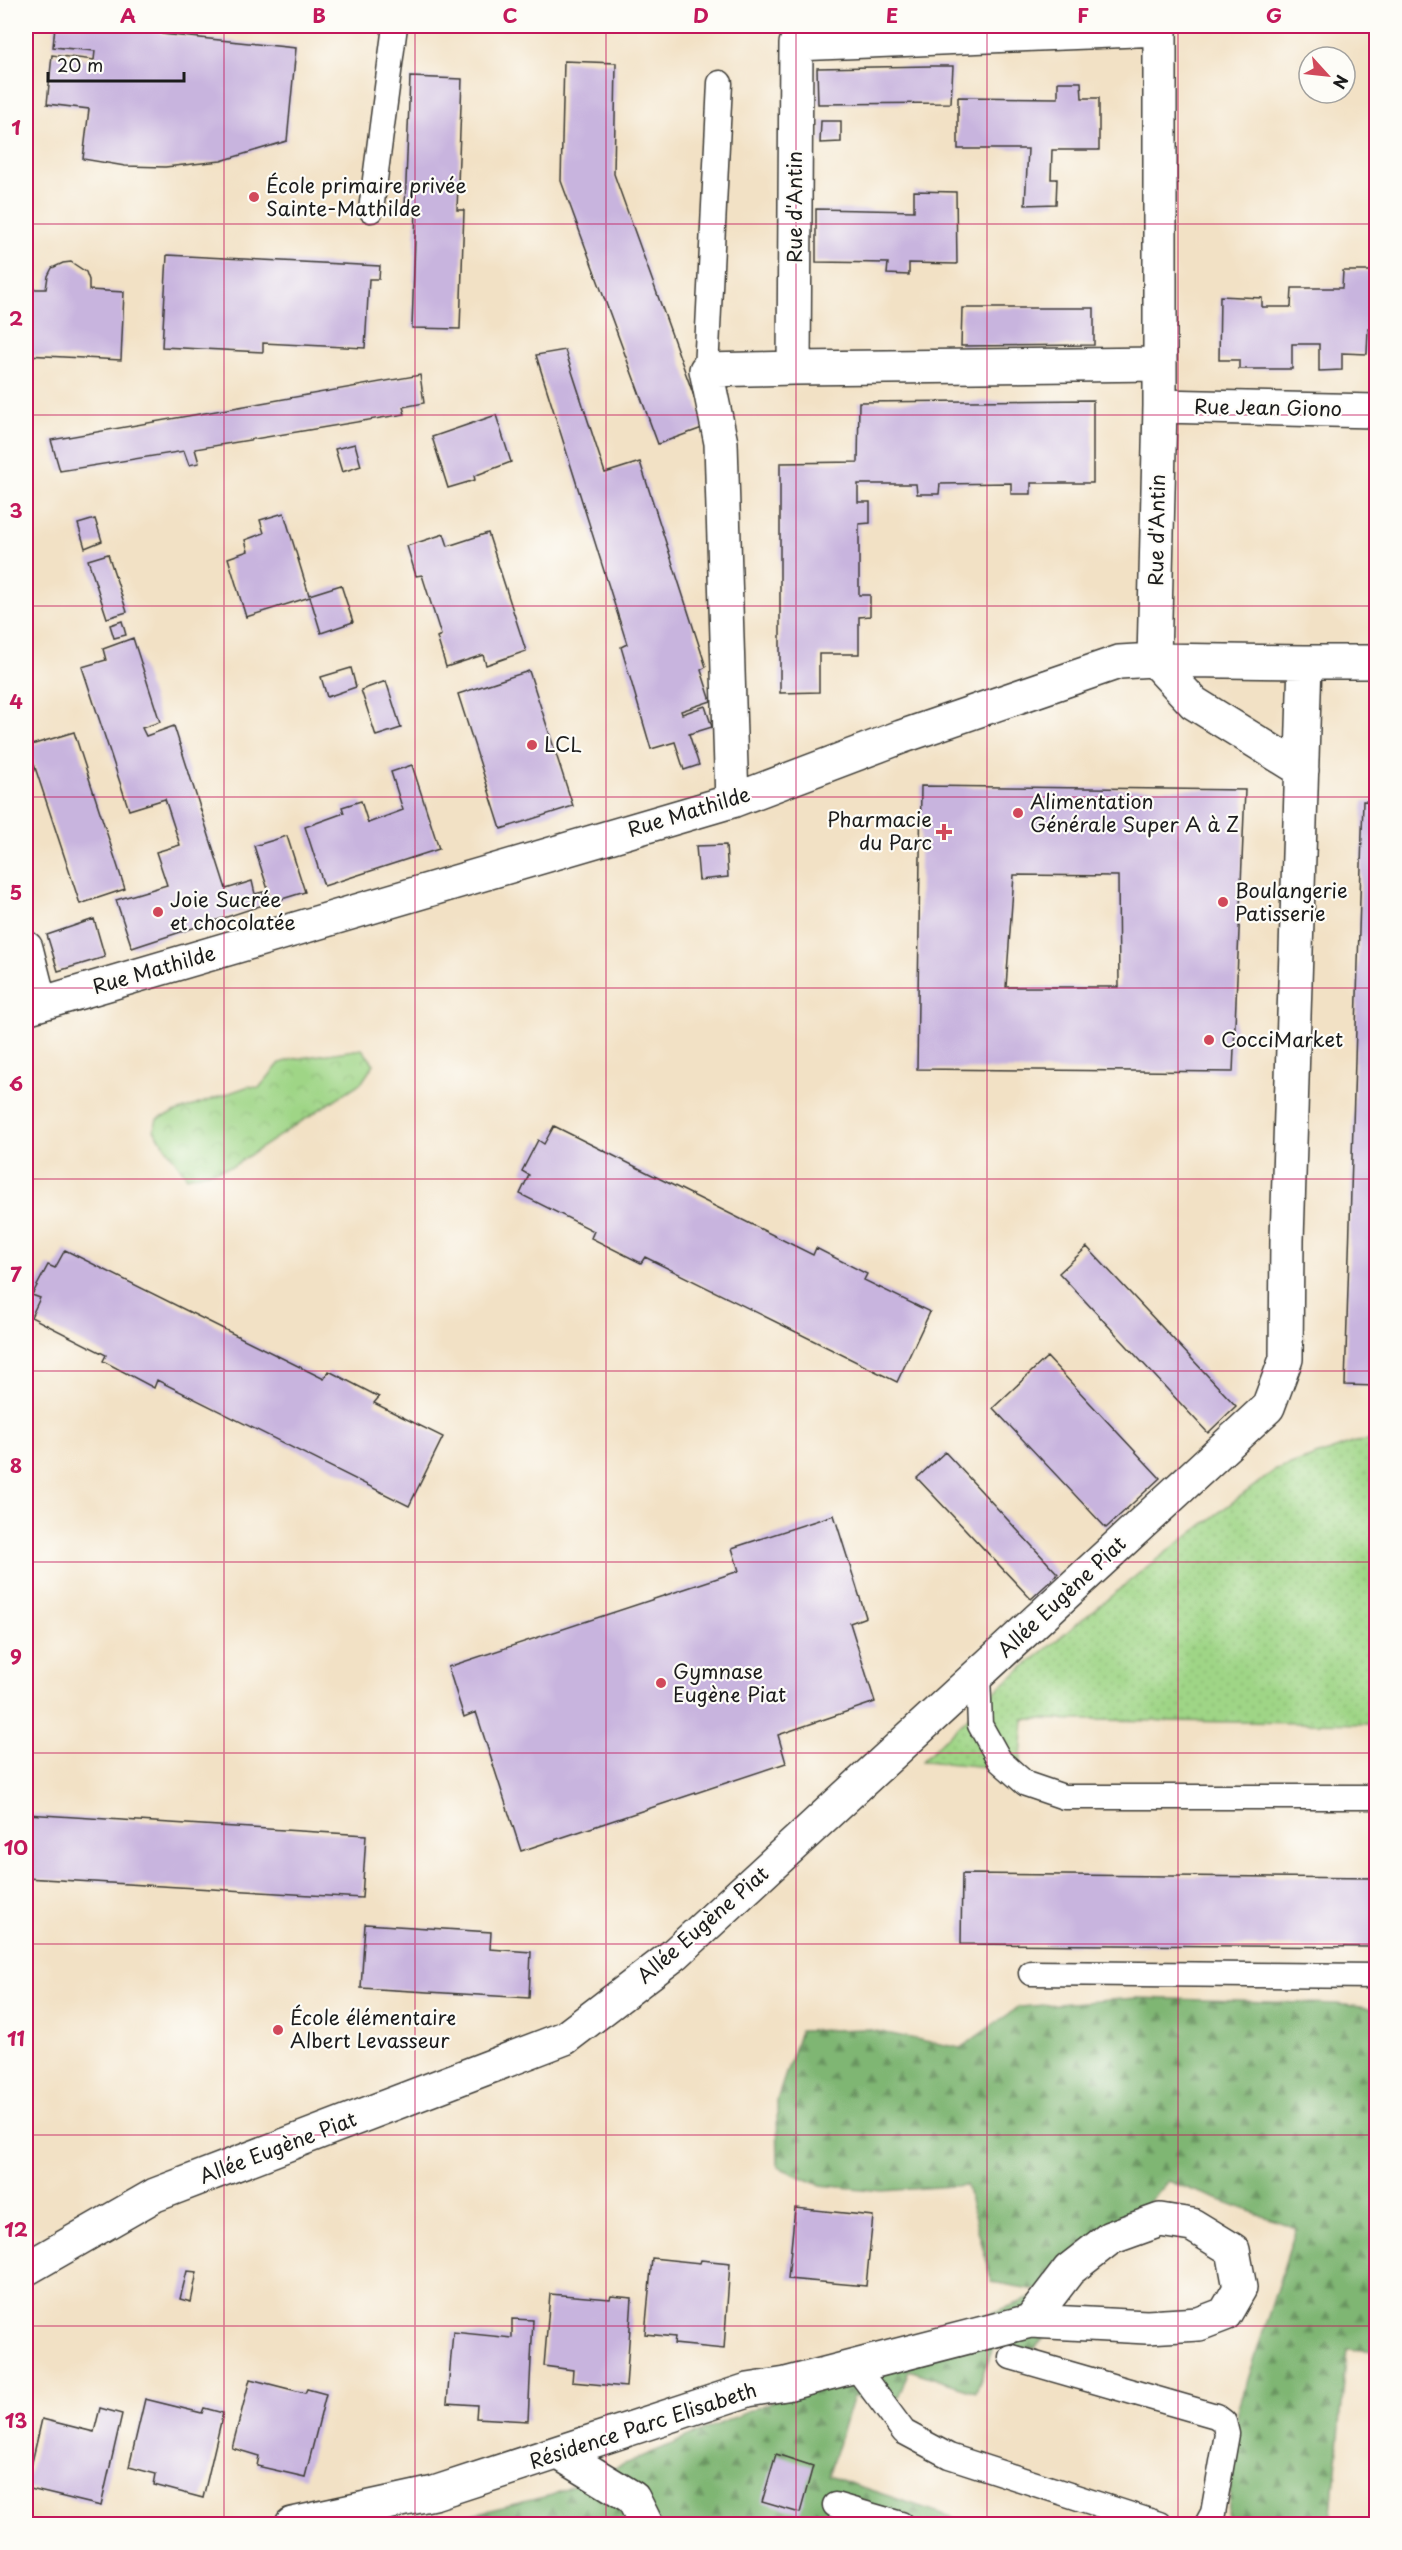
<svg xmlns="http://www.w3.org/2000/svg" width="1402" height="2550" font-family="'Playpen Sans',sans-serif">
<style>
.grass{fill:url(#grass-dots);stroke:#5e7851;stroke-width:1.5}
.forest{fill:url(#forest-firs);stroke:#4e6948;stroke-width:1.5}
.park{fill:url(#park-crowns);stroke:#5e7851;stroke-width:1.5}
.building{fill:#c8b4de;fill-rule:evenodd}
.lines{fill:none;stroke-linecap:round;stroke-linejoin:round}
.lane-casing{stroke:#3c3a35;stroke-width:27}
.street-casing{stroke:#3c3a35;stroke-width:36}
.lane{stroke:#fff;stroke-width:24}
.street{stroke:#fff;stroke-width:33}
.grid{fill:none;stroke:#c2185b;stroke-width:1.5;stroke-opacity:0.55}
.poi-dot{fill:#d1495b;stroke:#fdfcf7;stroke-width:2}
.labels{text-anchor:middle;stroke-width:4.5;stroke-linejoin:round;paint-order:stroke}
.poi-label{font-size:20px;fill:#1c1c1c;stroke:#fdfcf7;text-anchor:start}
.street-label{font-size:20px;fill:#1c1c1c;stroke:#fdfcf7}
.neatline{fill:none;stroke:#c2185b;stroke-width:2}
.grid-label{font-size:20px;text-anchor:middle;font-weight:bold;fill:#c2185b}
</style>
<defs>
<pattern id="grass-dots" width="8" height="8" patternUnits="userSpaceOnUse" patternTransform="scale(1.5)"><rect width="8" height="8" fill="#9fd586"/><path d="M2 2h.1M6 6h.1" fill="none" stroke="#88b673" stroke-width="1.8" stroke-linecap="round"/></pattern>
<pattern id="forest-firs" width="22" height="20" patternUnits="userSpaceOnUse" patternTransform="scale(1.5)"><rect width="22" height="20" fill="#7fb673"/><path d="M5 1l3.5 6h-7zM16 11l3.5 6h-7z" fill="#67935e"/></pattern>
<pattern id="park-crowns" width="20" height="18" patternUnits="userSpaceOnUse" patternTransform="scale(1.5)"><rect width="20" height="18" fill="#9fd586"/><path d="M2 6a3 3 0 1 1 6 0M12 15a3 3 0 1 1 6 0" fill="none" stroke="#88b673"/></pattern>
</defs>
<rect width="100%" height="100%" fill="#fdfcf7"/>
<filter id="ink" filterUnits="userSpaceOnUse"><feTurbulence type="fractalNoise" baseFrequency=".0167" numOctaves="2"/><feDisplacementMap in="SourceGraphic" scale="12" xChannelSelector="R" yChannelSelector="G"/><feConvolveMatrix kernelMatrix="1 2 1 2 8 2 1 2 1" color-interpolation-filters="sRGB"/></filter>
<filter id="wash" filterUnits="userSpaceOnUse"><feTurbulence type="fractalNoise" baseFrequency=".008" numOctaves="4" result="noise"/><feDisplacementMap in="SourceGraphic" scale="24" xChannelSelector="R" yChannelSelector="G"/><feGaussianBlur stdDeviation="1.35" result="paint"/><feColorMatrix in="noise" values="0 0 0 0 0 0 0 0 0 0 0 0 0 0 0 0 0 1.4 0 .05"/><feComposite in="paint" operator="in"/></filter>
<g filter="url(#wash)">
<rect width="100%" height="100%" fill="#f2e1c5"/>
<!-- grass -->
<path class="grass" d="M1376 1440V1724L1024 1719 1020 1770 922 1761 1003 1684 1148 1566 1274 1471 1355 1442Z"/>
<!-- forest -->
<path class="forest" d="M1136 1998 1337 2004 1376 2009V2351L1347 2349 1331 2524H1227L1238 2411 1296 2228 1168 2181 1056 2307 1045 2337 1034 2349 993 2348 976 2392 909 2370 894 2409 853 2396 828 2476 973 2524H432L552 2495 855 2366 1047 2292 992 2282 966 2185 883 2191 820 2185 778 2167 777 2100 800 2031 866 2029 960 2048 1019 2007Z"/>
<!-- park -->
<path class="park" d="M362 1049 374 1064 362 1082 233 1166 187 1177 154 1130 157 1119 249 1086 259 1088 280 1063 293 1059Z"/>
<g id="blocks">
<!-- building -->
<path class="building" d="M55 26H163L162 34 296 48 287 141 221 161 165 167 125 166 83 159 89 109 47 104 52 55 94 60 95 51 53 47Z
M463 26H509V30L463 27Z
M564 61 616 63 614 174 705 427 658 444 561 181Z
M931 66H953L951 103 818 104 817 68Z
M410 77 462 79 457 210H464L460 329 412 328 416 208H405Z
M1058 82H1081L1082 98H1099V150H1052L1051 179H1057L1056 204 1025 205 1028 149H958V97L1058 98Z
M821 121H841V142L820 143Z
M914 191 956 192 957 264 909 263V275L887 274 888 263 816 262V209L914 211Z
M167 255 380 266 379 279H369L365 348 263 343V352L162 347Z
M71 262 86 272 89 280V290L124 292 121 360 26 355V289H46L48 276 52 268 63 263Z
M1343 271H1376V329H1368L1367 354 1342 353V370L1319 371V344H1292V369H1239V360H1219L1220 296 1262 298V307H1291L1292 288H1342Z
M962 308H1094V345L961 346Z
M565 350 605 473 640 462 706 667 701 670 711 701 681 711 682 714 705 706 712 727 689 734 699 765 684 770 675 742 651 749 621 647 627 644 536 355Z
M420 375 424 403 403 407 405 414 195 449 199 463 189 465 184 451 60 471 51 440Z
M1093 400V483H1031V494H1011V483L940 484 939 494H917L916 484H858V502H870V523L859 524V595H870V616L859 617V654H819V692L780 693V463L858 462 859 402Z
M496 415 511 462 474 476 475 480 448 488 432 437Z
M355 444 361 466 342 472 335 449Z
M284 513 309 595 341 585 353 622 321 633 310 597 246 617 228 558 248 551 245 540 264 533 260 520Z
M95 519 102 541 85 548 78 524Z
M488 533 526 651 486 665 483 655 446 667 437 637 441 635 422 575 416 576 407 546 444 534 448 546Z
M108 554 127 612 107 618 88 560Z
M122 621 126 635 114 638 110 625Z
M133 638 160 722 142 728 146 736 174 726 226 889 252 881 255 894 263 892 266 904 132 948 116 900 167 885 156 852 180 845 165 799 129 810 82 667 106 660 103 649Z
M351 668 356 687 327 697 321 677Z
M529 671 573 806 501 829 458 694Z
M386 681 401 728 376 736 361 690Z
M74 732 125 889 80 904 28 746Z
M412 765 439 849 324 886 305 827 344 813 342 807 361 801 368 823 403 810 391 772Z
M921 786 1245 790 1233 1072 917 1069ZM1014 875 1118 876 1119 987H1006Z
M1363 801 1376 802V1386L1345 1385Z
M287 836 305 892 272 902 254 846Z
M726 845 728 877 699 880 696 846Z
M94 919 105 957 58 971 47 935Z
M554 1126 813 1255 816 1248 867 1274 864 1280 930 1312 897 1382 645 1257 641 1263 591 1238 594 1231 520 1194 529 1175 522 1171 538 1140 544 1144Z
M1087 1247 1236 1406 1208 1433 1059 1273Z
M65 1250 324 1379 329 1371 379 1397 374 1403 443 1437 409 1506 157 1380 154 1388 103 1361 106 1355 31 1317 40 1298 32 1295 48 1265 55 1268Z
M1047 1357 1160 1478 1106 1528 993 1408Z
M945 1452 1058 1574 1031 1599 917 1478Z
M834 1515 866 1617 850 1623 875 1702 778 1735 786 1763 521 1851 476 1712 464 1717 448 1667 739 1571 732 1548Z
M26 1814 366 1835 362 1898 26 1878Z
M962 1874 1376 1878V1947L961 1944Z
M365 1924 491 1932 490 1949 531 1952 529 1998 361 1988Z
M795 2208 873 2216 866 2286 788 2279Z
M652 2258 700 2263 701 2260 730 2263 724 2349 674 2344 675 2337 645 2334Z
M187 2271 197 2272 191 2302 180 2299Z
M550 2294 610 2299 611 2296 632 2298 626 2387 572 2382 573 2370 544 2366Z
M512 2319 533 2320 528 2421 476 2418 477 2405 447 2403 453 2332 512 2338Z
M250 2379 305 2393 307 2389 326 2394 305 2477 257 2466 259 2456 232 2448Z
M145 2399 202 2413 204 2408 223 2413 203 2498 154 2485 156 2474 129 2467Z
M100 2408 122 2414 101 2506 26 2488 42 2419 94 2432Z
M776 2454 813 2466 800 2513 762 2502Z"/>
</g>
</g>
<g filter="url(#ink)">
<use href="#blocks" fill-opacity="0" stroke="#3c3a35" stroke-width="1.5"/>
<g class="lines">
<!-- lane casing -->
<g class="lane-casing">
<path id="lane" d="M371 210 395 26
M706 370 720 83
M978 1675 980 1725 1000 1761 1026 1784 1064 1797H1376
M1031 1973 1376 1976
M1011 2357 1216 2416 1224 2422 1227 2434 1213 2513 1207 2524
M855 2366 904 2432 949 2456 1159 2524
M835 2505 901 2524"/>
</g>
<!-- street casing -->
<g class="street-casing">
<path id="street" d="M1160 364 794 368 796 44 1160 29
M1160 406 1376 411
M1154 660 1160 406V26
M1154 660 1194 703 1302 770
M1305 662H1376
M732 801 721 443 706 370 794 368
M26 948 40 1003
M26 1008 732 801 901 737 1119 662 1154 660 1305 662 1287 1240 1286 1359 1268 1407 675 1954 565 2038 155 2195 26 2269
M559 2453 633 2498 646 2524
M292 2524 434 2493 748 2390 786 2384 1030 2321 1147 2327 1199 2324 1225 2314 1240 2288 1233 2250 1192 2225 1160 2220 1110 2238 1069 2270 1030 2321"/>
</g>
<!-- lane -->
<use href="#lane" class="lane"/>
<!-- street -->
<use href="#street" class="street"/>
</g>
</g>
<!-- grid -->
<path class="grid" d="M224 26V2524M415 26V2524M606 26V2524M796 26V2524M987 26V2524M1178 26V2524M26 224H1376M26 415H1376M26 606H1376M26 797H1376M26 988H1376M26 1179H1376M26 1371H1376M26 1562H1376M26 1753H1376M26 1944H1376M26 2135H1376M26 2326H1376"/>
<!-- markers -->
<g class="poi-dot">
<circle cx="254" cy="197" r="6"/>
<circle cx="532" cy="745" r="6"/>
<circle cx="1018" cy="813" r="6"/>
<path d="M941 823h6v6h6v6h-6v6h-6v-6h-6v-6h6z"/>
<circle cx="1223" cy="902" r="6"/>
<circle cx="158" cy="912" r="6"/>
<circle cx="1209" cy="1040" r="6"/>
<circle cx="661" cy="1683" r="6"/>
<circle cx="278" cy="2030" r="6"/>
</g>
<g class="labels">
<!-- poi labels -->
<g class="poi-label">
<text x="266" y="193">École primaire privée<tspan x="266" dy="23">Sainte-Mathilde</tspan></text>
<text x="544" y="752">LCL</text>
<text x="1030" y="809">Alimentation<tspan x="1030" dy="23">Générale Super A à Z</tspan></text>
<text x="932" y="827" text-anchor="end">Pharmacie<tspan x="932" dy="23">du Parc</tspan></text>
<text x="1235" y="898">Boulangerie<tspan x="1235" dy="23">Patisserie</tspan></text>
<text x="170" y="907">Joie Sucrée<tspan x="170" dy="23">et chocolatée</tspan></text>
<text x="1221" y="1047">CocciMarket</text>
<text x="673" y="1679">Gymnase<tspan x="673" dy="23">Eugène Piat</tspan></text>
<text x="290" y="2025">École élémentaire<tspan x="290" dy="23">Albert Levasseur</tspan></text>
</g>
<!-- street labels -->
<g class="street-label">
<text transform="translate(795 207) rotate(-90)" y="7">Rue d'Antin</text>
<text transform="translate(1268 408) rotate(1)" y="7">Rue Jean Giono</text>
<text transform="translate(1157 530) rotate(-89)" y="7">Rue d'Antin</text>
<text transform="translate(689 812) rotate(-17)" y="7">Rue Mathilde</text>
<text transform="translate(154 970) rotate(-16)" y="7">Rue Mathilde</text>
<text transform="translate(1062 1597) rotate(-43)" y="7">Allée Eugène Piat</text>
<text transform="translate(703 1925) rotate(-41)" y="7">Allée Eugène Piat</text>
<text transform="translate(278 2148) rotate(-21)" y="7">Allée Eugène Piat</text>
<text transform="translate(643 2426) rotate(-18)" y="7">Résidence Parc Elisabeth</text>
</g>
</g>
<!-- margin -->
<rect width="1402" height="2550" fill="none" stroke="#fdfcf7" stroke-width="66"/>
<!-- north arrow -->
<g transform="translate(1327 75) rotate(117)"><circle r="28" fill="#fdfcf7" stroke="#a3a29f" stroke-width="1.5"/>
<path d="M0-4.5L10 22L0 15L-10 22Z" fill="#d1495b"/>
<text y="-9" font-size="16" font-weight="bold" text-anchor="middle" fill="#1c1c1c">N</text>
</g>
<!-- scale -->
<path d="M48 72v9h136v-9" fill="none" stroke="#1c1c1c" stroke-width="3"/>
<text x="57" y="72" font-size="18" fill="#1c1c1c" stroke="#fdfcf7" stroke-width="4.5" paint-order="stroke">20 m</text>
<rect x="33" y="33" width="1336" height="2484" class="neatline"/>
<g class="grid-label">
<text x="128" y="23">A</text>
<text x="319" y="23">B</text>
<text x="510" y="23">C</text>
<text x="701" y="23">D</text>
<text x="892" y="23">E</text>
<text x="1083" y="23">F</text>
<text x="1274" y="23">G</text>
<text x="16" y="135">1</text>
<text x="16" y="326">2</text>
<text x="16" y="518">3</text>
<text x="16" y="709">4</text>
<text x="16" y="900">5</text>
<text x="16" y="1091">6</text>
<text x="16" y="1282">7</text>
<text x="16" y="1473">8</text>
<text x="16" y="1664">9</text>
<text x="16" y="1855">10</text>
<text x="16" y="2046">11</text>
<text x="16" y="2237">12</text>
<text x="16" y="2428">13</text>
</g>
</svg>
